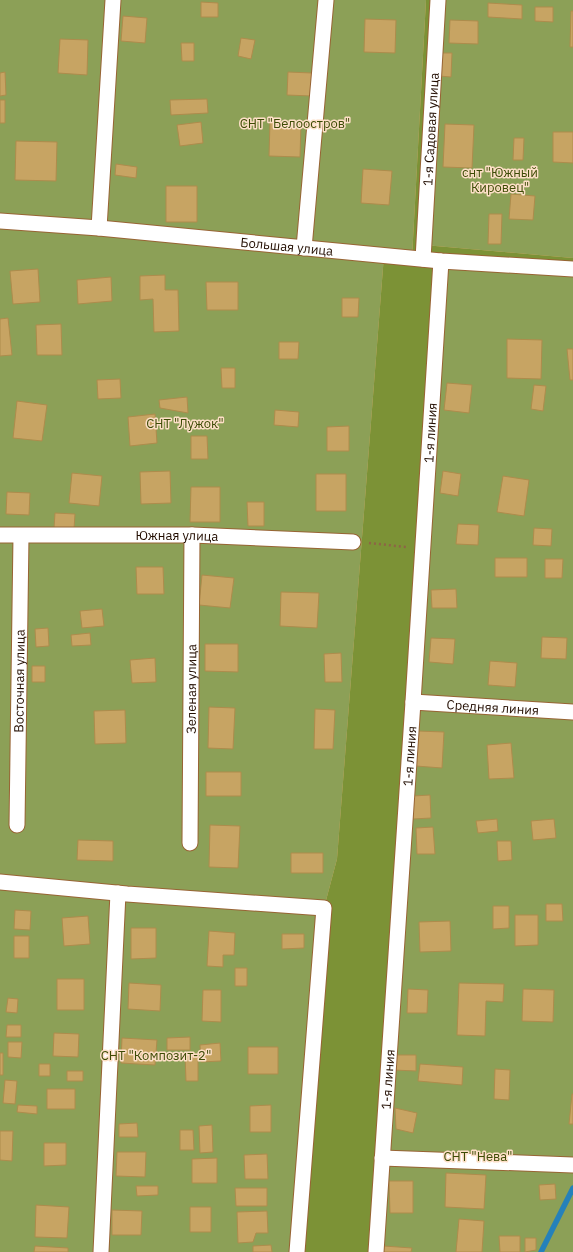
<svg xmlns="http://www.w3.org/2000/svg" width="573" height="1252" font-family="'IBM Plex Sans',sans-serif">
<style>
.green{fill:#8ca057}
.forest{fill:#7c9236}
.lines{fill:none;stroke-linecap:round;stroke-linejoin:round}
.stream{stroke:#2581ba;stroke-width:5.5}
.building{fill:#c7a463;stroke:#ae8c4c}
.minor-casing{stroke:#986434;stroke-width:17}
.path{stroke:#8d6546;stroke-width:2.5;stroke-dasharray:2 3;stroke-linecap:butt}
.minor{stroke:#fff;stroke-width:15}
.labels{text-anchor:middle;stroke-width:3;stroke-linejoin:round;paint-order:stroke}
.park-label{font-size:13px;fill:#3d4b05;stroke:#fddfc7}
.street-label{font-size:13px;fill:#220d00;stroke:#fddfc7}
</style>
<rect width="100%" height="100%" fill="#f1b887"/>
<!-- green -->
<path class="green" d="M0 0H426L412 258 384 255 337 859 324 908 297 1252H0Z
M438 0H573V258L424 245Z
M444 261 573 268V1252H376Z"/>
<!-- forest -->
<path class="forest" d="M426 0H438L424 245 573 258V268L444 261 376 1252H297L324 908 337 859 384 255 412 258Z"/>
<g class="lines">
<!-- stream -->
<path class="stream" d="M541 1252 573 1188"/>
</g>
<!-- building -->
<path class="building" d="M201 2 218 3V17H201Z
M488 3 522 5V19L488 17Z
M535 7H553V22L535 21Z
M571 11H573V47H570Z
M123 16 147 18 145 43 121 41Z
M365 19 396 20 395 53 364 52Z
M450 20 478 21V44L449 43Z
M241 38 255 40 251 59 238 56Z
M60 39 88 40 87 75 58 73Z
M181 43H194V61H182Z
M439 53H452L451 77 439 76Z
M5 72 6 95 0 96V73Z
M288 72 312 73 311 96 287 95Z
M207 99 208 113 171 115 170 100Z
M0 100H5V123H0Z
M201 122 203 143 180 146 177 125Z
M270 122 301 123 300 157 269 156Z
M445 124 474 125 472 168 443 167Z
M553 132H573V163L553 162Z
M514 138H524L523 160H513Z
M16 141 57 142 56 181 15 180Z
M116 164 137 167 136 178 115 175Z
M363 169 392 171 389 205 361 203Z
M166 186H197V222H166Z
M511 194 535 196 533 220 509 219Z
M489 214H502L501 244H488Z
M38 269 40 302 13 304 10 271Z
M165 275V290H178L179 331 154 332 153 299 140 300V276Z
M111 277 112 301 78 304 77 280Z
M206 282H238V310H207Z
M342 298H359L358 317H342Z
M8 318 12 355 0 356V319Z
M61 324 62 355H37L36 325Z
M507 339 542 340 541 379 507 378Z
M279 342H299L298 359H279Z
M567 349H573V380H570Z
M221 368H235V388H222Z
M120 379 121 398 98 399 97 380Z
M447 383 472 385 469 413 444 410Z
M534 385 546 386 543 411 531 409Z
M187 397 188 413 160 408 159 400Z
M17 401 47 405 42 441 13 438Z
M275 410 299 412 298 427 274 425Z
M155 414 157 443 130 446 128 417Z
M349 426V451H327V427Z
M191 436H207L208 459H191Z
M170 471 171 503 141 504 140 472Z
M443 471 461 474 458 496 440 493Z
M72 473 102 476 99 506 69 503Z
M316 474H346V511H316Z
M503 476 529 480 524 516 497 512Z
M191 487H220V522H190Z
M7 492 30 493 29 515 6 514Z
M247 502H264V526H248Z
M55 513 75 514 74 529 54 528Z
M458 524 479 525 478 545 456 544Z
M534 528 552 529 551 546 533 545Z
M495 558H527V577H495Z
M545 559H563L562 578H545Z
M136 567H163L164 594H137Z
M202 575 234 578 230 608 199 605Z
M456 589 457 608H432L431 590Z
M281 592 319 593 317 628 280 626Z
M102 609 104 626 82 628 80 611Z
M48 628 49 646 36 647 35 629Z
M90 633 91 645 72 646 71 635Z
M542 637 567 638 566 659 541 658Z
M431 638 455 639 453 664 429 662Z
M205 644H238V672L205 671Z
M341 653 342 682H325L324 654Z
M155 658 156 682 132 683 130 660Z
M490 661 517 663 515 687 488 685Z
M32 666H45V682H32Z
M209 707 235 708 233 749 208 748Z
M315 709 335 710 333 749H314Z
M125 710 126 743 95 744 94 711Z
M418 731 444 732 442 768 416 766Z
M511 743 514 778 489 779 487 745Z
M206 772H241V796H206Z
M430 795 431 818 413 819V796Z
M497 819 498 831 478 833 476 821Z
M554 819 556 838 533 840 531 821Z
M210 825 240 826 238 868 209 867Z
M433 827 435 854H417L416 828Z
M78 840 113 841V861L77 860Z
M497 841H511L512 860 498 861Z
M291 853H323V873H291Z
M546 904H562L563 921H546Z
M493 906H509V928L493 929Z
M15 910 31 911 30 930 14 929Z
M515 915H538V945L515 946Z
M88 916 90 944 64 946 62 918Z
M450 921 451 951 420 952 419 922Z
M131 928H156V958L131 959Z
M209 931 235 933 234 955H223V967L207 966Z
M282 934H304V948L282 949Z
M14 936H29V958H14Z
M235 968H247V986H235Z
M57 979H84V1010H57Z
M129 983 161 985 160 1011 128 1009Z
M459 983 504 984 503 1002 486 1001 485 1036 457 1035Z
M408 989 428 990 427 1013H407Z
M523 989 554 990 553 1022 522 1021Z
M203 990H221V1022L202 1021Z
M8 998 18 999 17 1013 6 1012Z
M7 1025H21V1037H6Z
M54 1033 79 1034 78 1057 53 1056Z
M190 1037V1050H167V1038Z
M122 1038 157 1040 155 1065 121 1063Z
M8 1042H22L21 1058 8 1057Z
M220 1043 221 1061 201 1062 200 1045Z
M248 1047H278V1074H248Z
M0 1053H3V1075H0Z
M185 1054H198V1081H186Z
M394 1055H416V1071L394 1070Z
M39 1064H50V1076H39Z
M420 1064 463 1067 462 1085 418 1081Z
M495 1069 510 1070 509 1100 494 1099Z
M67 1071H83V1081H67Z
M5 1080 17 1081 15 1104 3 1103Z
M47 1089H75V1109H47Z
M572 1094H573V1124H569Z
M18 1105 37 1106V1114L17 1112Z
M271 1105V1132H250V1106Z
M395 1108 417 1113 413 1133 396 1129Z
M137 1123 138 1137H119V1124Z
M212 1125 213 1152 200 1153 199 1126Z
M180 1130H193L194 1150H180Z
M0 1131H13L12 1161 0 1160Z
M44 1143H66V1165L44 1166Z
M117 1152H146L145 1177 116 1176Z
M267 1154 268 1179H245L244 1155Z
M217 1158V1183H192V1159Z
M446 1173 486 1175 484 1209 445 1207Z
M389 1181H413V1213H390Z
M555 1184 556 1199 540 1200 539 1185Z
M136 1186H158V1195L137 1196Z
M235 1188H267V1206H236Z
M36 1205 69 1207 67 1238 35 1237Z
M190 1207H211V1232H190Z
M112 1210 142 1211 141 1235H112Z
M267 1211 268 1233H256L253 1242 238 1243 237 1212Z
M459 1219 484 1221 482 1252H456Z
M499 1236H520V1252H500Z
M525 1238H536V1250L525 1252Z
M271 1245 272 1252H253V1246Z
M35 1246 68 1248V1252H34Z
M384 1246 412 1248 411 1252H383Z"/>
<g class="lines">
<!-- minor casing -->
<g class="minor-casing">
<g id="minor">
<path id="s1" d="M0 221 99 228 441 261 573 269"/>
<path d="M99 228 113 0"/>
<path d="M304 248 326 0"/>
<path id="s2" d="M423 259 438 0"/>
<path id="s3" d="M0 535H192L353 542"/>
<path id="s4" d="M413 702 573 712"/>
<path id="s5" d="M17 825 21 536"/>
<path id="s6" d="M190 843 192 535"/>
<path d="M0 882 127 894 324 908 297 1252"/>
<path d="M382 1158 573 1165"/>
<path d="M101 1252 118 893"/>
<path id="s7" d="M376 1252 413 702 441 261"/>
</g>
</g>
<!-- path -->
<path class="path" d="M369 543 406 547"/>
<!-- minor -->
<use href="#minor" class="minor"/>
</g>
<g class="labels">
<!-- park labels -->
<g class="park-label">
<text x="295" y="128">СНТ "Белоостров"</text>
<text x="500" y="177">снт "Южный<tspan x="500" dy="15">Кировец"</tspan></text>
<text x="185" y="428">СНТ "Лужок"</text>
<text x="156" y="1060">СНТ "Композит-2"</text>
<text x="478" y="1161">СНТ "Нева"</text>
</g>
<!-- street labels -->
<g class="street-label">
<text dy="5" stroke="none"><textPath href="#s2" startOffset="130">1-я Садовая улица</textPath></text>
<text dy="5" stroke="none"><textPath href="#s1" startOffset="288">Большая улица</textPath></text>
<text dy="5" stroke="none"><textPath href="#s7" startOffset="821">1-я линия</textPath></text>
<text dy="5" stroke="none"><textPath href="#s3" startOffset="177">Южная улица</textPath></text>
<text dy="5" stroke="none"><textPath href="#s5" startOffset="144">Восточная улица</textPath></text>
<text dy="5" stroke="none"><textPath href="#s6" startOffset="154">Зеленая улица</textPath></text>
<text dy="5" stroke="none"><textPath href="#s4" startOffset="80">Средняя линия</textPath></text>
<text dy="5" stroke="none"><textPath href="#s7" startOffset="497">1-я линия</textPath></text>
<text dy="5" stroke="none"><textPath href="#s7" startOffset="173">1-я линия</textPath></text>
</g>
</g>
</svg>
